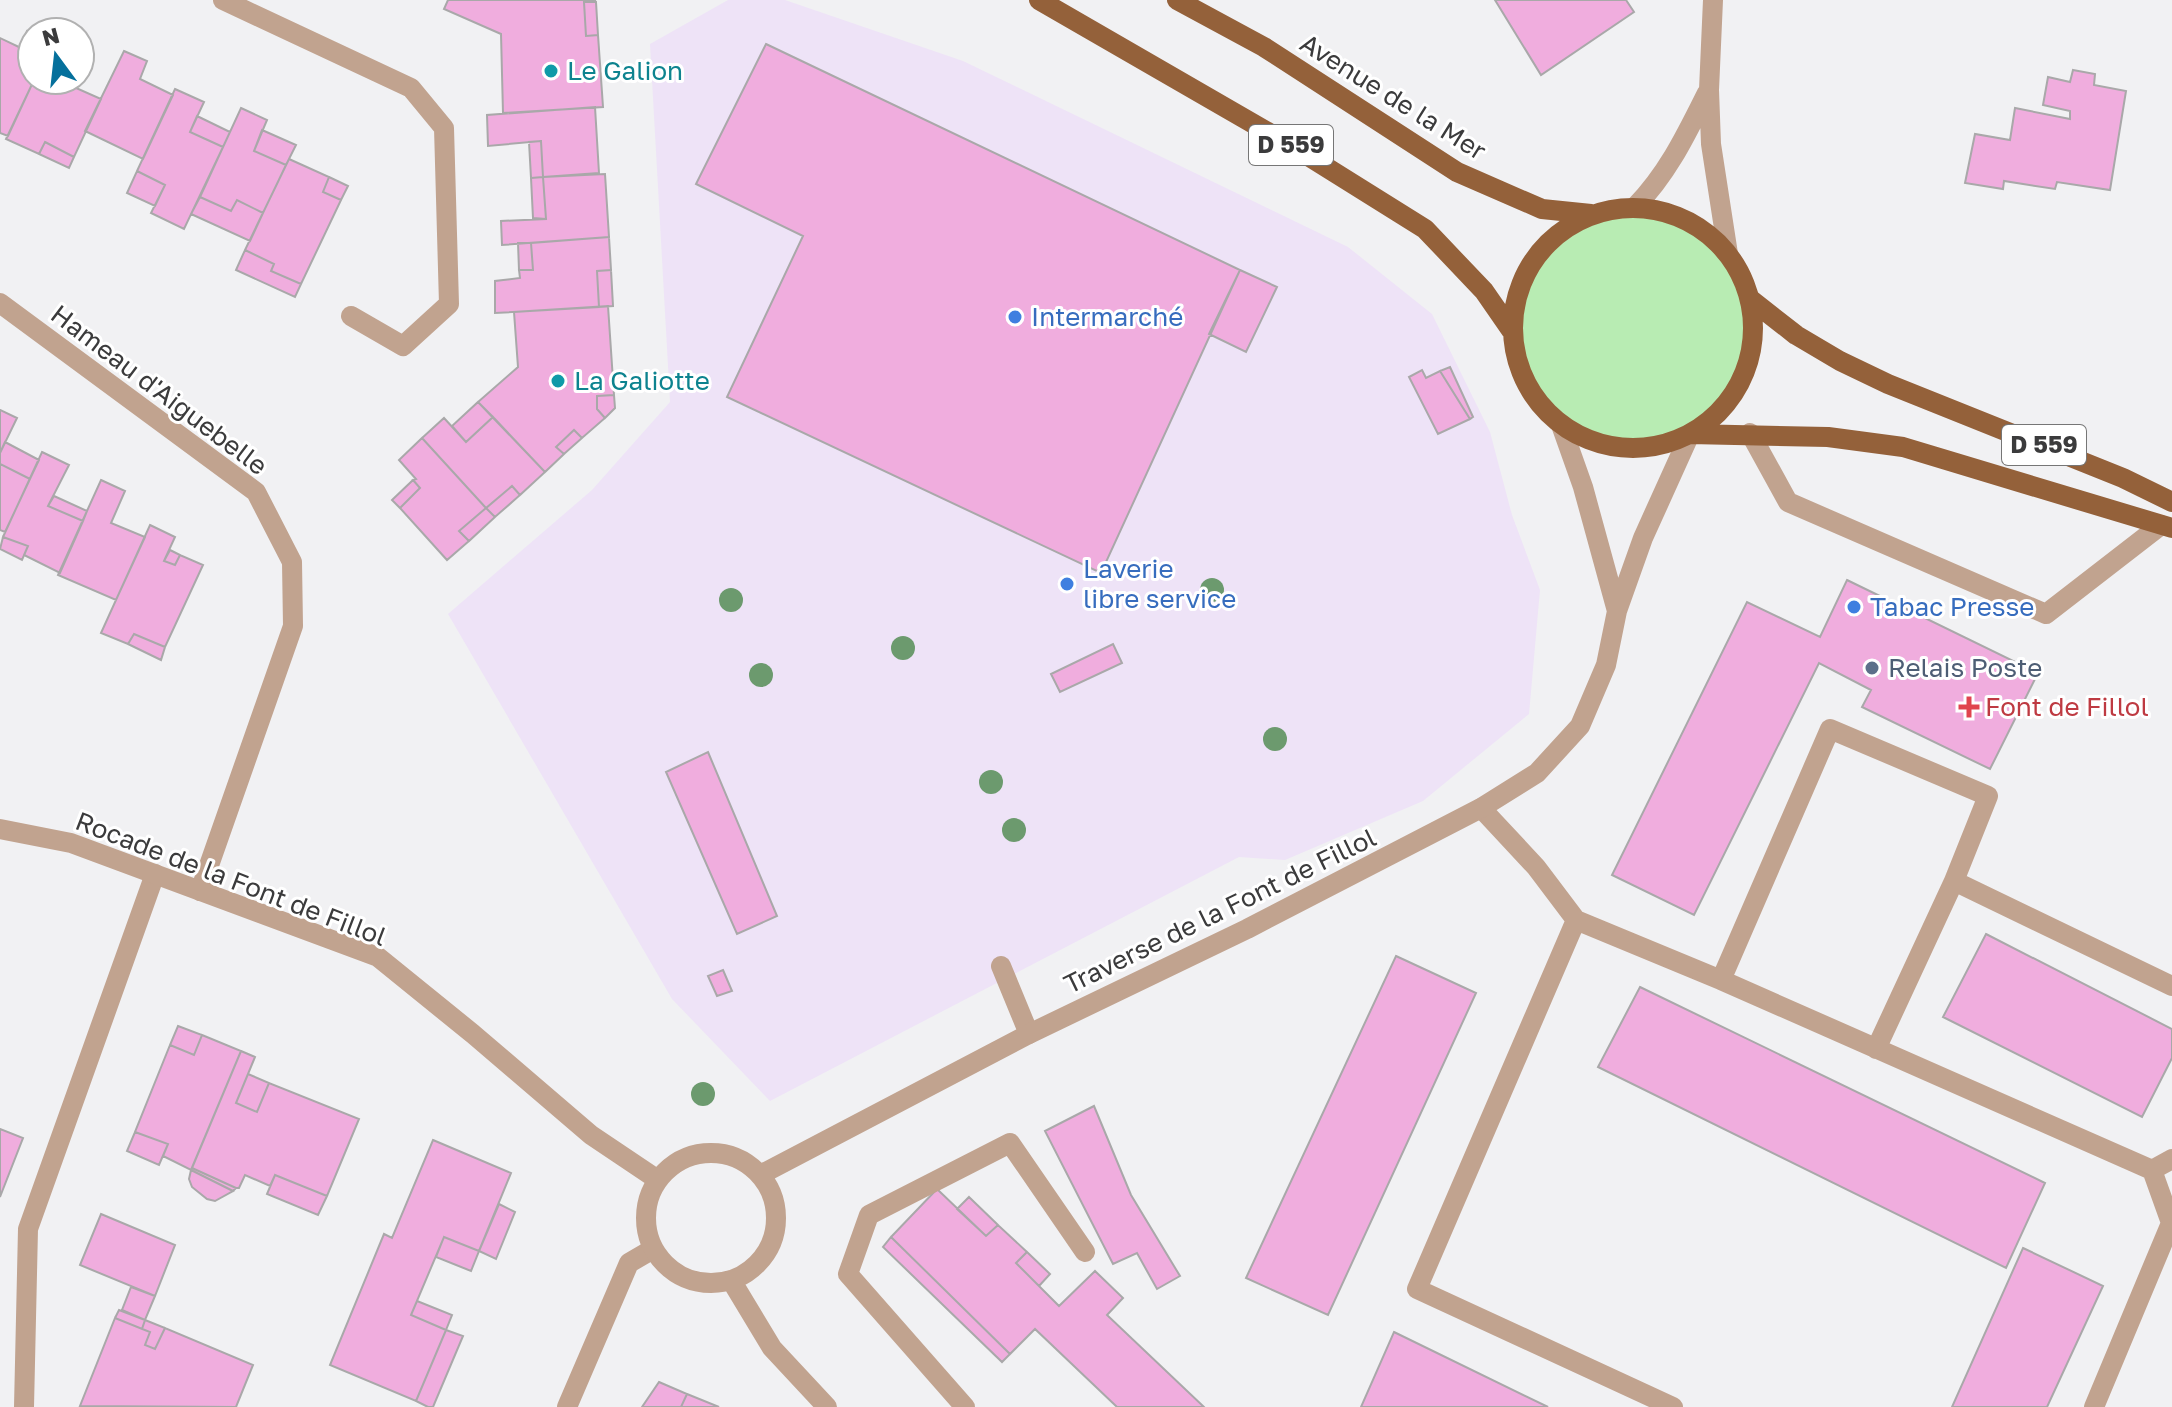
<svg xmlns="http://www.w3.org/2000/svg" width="2172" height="1407" font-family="'Golos Text',sans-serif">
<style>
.commercial{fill:#eee3f7}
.green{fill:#b8ecb3}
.building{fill:#f0adde;stroke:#a9a8a9;stroke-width:2}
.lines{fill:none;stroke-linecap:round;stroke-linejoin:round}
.service{stroke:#c1a38f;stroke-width:20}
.tertiary{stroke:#c1a38f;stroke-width:20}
.primary{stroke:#94613a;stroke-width:20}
.tree{fill:#6c9a6e}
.culture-dot{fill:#0f9aa8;stroke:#fff;stroke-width:3}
.shop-dot{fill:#3f7fe0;stroke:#fff;stroke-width:3}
.service-dot{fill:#5c6f8a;stroke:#fff;stroke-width:3}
.health-dot{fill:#e0444e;stroke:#fff;stroke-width:3}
.labels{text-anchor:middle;stroke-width:6;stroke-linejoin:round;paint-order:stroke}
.shield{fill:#fff;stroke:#767676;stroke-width:2}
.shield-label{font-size:24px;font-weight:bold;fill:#3b3b3c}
.culture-label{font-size:26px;fill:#0d838f;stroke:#fff;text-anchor:start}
.street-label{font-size:26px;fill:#3b3b3c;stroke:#fff}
.shop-label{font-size:26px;fill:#366cbe;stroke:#fff;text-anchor:start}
.service-label{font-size:26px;fill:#4e5e75;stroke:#fff;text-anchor:start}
.health-label{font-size:26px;fill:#be3a42;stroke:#fff;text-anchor:start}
</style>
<rect width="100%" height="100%" fill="#f1f1f3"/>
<!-- commercial -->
<path class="commercial" d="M728 0H785L963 61 1348 247 1432 314 1490 432 1512 515 1540 590 1529 714 1423 801 1285 860 1239 857 770 1101 672 999 448 614 592 490 670 402 650 44Z"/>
<!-- green -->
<path class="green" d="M1513 328a120 120 0 1 1 240 0a120 120 0 1 1-240 0Z"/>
<!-- building -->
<path class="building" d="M448 0H596L584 2 586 36 598 35 603 107 503 113 501 34 444 9Z
M1495 0H1626L1634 12 1541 75Z
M584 2H596L598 35 586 36Z
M27 31 32 33 34 80 8 136 0 133V38L21 48Z
M766 44 1240 270 1101 573 727 397 803 236 696 184Z
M124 51 147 61 140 79 173 95 143 159 85 131Z
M2073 70 2095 74 2094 85 2126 91 2110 190 2057 182 2055 189 2004 181 2003 189 1965 183 1975 134 2010 140 2015 108 2070 119V111L2043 105 2048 77 2070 82Z
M34 80H69L67 84 101 99 74 157 45 142 39 154 6 139Z
M175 89 204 102 190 132 223 147 184 229 151 213 165 185 137 171Z
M595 107 599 173 543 177 541 141 488 146 487 115Z
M241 108 267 120 254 151 286 165 263 213 237 200 231 211 200 197Z
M197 116 230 132 223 147 190 132Z
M262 130 296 145 286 165 254 151Z
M541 141 543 177 531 178 529 142Z
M45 142 74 157 69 168 39 154Z
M289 159 329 177 323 192 341 200 301 284 271 271 274 264 245 250Z
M137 171 165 185 155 206 127 193Z
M605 174 609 237 502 245 501 221 546 219 543 177Z
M329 177 348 186 341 200 323 192Z
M543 177 546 219 533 218 531 178Z
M200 197 231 211 237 200 263 213 250 241 191 214Z
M609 237 611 270 597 271 599 307 495 313V281L520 278 519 270H533L531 243Z
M518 243H531L533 270H519Z
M245 250 274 264 271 271 301 284 295 297 236 270Z
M611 270 613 306 599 307 597 271Z
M1240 270 1277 287 1246 352 1209 334Z
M608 306 614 395 597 396V409L605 418 582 438 574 430 556 447 564 454 545 472 478 402 518 367 514 312Z
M1450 367 1473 417 1470 419 1440 371Z
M1422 370 1426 378 1440 371 1470 419 1438 434 1409 377Z
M614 395 615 408 605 418 597 409V396Z
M478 402 493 417 466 442 452 426Z
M0 410 17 418 0 453Z
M493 417 545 472 520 495 512 486 486 508 422 438 444 418 466 442Z
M574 430 582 438 564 454 556 447Z
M422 438 486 508 459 531 469 541 447 560 400 508 420 488 413 480 416 479 399 460Z
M5 442 39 460 30 479 0 464V453Z
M42 452 69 465 48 506 83 521 60 573 24 555 28 546 3 537Z
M0 464 30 479 5 532 0 530Z
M101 480 125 491 111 523 145 537 116 600 58 575Z
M413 480 420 488 400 508 392 500Z
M512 486 520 495 495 517 486 508Z
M54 496 87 511 83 521 48 506Z
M486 508 495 517 469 541 459 531Z
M150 525 175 537 164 561 175 565 180 555 203 565 165 647 134 634 128 644 101 633Z
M3 537 28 546 22 560 0 549Z
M170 550 180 555 175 565 164 561Z
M1847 580 2038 673 1990 769 1862 707 1871 690 1819 663 1694 915 1612 875 1747 602 1820 637Z
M134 634 165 647 161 660 128 644Z
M1113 644 1122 663 1060 692 1051 674Z
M708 752 777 916 737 934 666 772Z
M1986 934 2172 1029V1058L2142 1117 1943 1017Z
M1396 956 1476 993 1328 1315 1246 1278Z
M723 970 732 991 717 996 708 976Z
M1640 987 2045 1183 2006 1268 1598 1067Z
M178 1026 202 1035 194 1055 170 1045Z
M202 1035 241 1051 191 1170 163 1156 168 1144 135 1132 170 1045 194 1055Z
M241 1051 255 1057 236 1103 257 1112 269 1083 359 1119 327 1196 275 1175 270 1186 245 1175 239 1188H236L192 1168Z
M248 1074 269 1083 257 1112 236 1103Z
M1094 1106 1131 1195 1180 1276 1157 1289 1137 1253 1113 1264 1045 1131Z
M0 1129 23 1138 0 1197Z
M135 1132 168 1144 159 1165 127 1151Z
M433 1140 511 1173 479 1251 444 1237 411 1315 446 1330 416 1401 330 1365 384 1234 392 1238Z
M192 1168 236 1188 233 1191 191 1170Z
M191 1170 233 1191 215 1201 207 1199 192 1187 189 1179Z
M275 1175 327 1196 318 1215 267 1194Z
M937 1189 986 1236 998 1225 1027 1252 1016 1263 1059 1306 1095 1271 1123 1298 1107 1315 1204 1407H1117L1035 1329 1010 1354 891 1237Z
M969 1197 998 1225 986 1236 957 1209Z
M499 1204 515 1212 496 1259 479 1251Z
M101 1214 175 1245 155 1296 80 1265Z
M444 1237 479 1251 471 1271 436 1257Z
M891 1237 1010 1354 1002 1362 883 1247Z
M2023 1248 2103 1286 2047 1407H1952Z
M1027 1252 1050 1274 1039 1286 1016 1263Z
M131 1287 155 1296 145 1320 122 1310Z
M417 1301 452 1315 446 1330 411 1315Z
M119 1310 145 1320 142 1329 115 1318Z
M115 1318 150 1332 145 1345 155 1349 165 1328 253 1365 236 1407 80 1406Z
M145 1320 165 1328 155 1349 145 1345 150 1332 142 1329Z
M446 1330 463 1336 433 1407H428L416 1401Z
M1394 1332 1548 1407H1361Z
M659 1382 687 1394 681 1407H642Z
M687 1394 719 1407H681Z"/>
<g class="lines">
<!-- service -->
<path class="service" d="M223 0 411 88 444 128 449 304 403 346 351 316
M0 303 256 492 292 562 293 626 200 891
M1750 433 1788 502 2046 614 2161 525
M1481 808 1536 867 1576 920 1417 1289 1673 1407
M1954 881 2172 986
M1576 920 1721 980
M1001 966 1029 1034
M1876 1049 1954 881 1988 796 1830 729 1721 980 2152 1170 2171 1223 2094 1407
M2152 1170 2172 1159
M24 1407 28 1229 155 874
M567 1407 629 1263 653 1249
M965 1407 848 1274 869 1215 1010 1143 1085 1252"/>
<!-- tertiary -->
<path class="tertiary" d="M1713 0 1709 90 1711 144 1728 254
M1635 207C1668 173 1686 135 1707 93
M1561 425 1583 487 1617 611
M0 829 71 843 378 957 473 1034 591 1135 658 1180
M646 1218a65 65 0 1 1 130 0a65 65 0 1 1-130 0Z
M760 1175 1029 1034 1247 929 1481 808 1537 773 1580 726 1606 665 1617 611 1643 538 1690 434
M731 1280 772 1348 827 1407"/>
<!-- primary -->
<path class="primary" d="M1039 0 1297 149 1425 229 1484 291 1511 330
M1177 0 1264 47 1457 172 1542 209 1591 214
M1513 328a120 120 0 1 1 240 0a120 120 0 1 1-240 0Z
M1750 299 1796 335 1840 361 1888 384 2123 478 2172 502
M1690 434 1828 437 1903 447 2172 528"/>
</g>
<!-- trees -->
<g class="tree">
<circle cx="1212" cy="590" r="12"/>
<circle cx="731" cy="600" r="12"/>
<circle cx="903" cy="648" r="12"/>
<circle cx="761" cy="675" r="12"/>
<circle cx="1275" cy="739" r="12"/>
<circle cx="991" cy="782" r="12"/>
<circle cx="1014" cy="830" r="12"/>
<circle cx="703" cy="1094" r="12"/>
</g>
<!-- markers -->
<g class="culture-dot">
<circle cx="551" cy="71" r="8"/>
<circle cx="558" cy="381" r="8"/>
</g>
<g class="shop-dot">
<circle cx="1015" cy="317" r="8"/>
<circle cx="1067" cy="584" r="8"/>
<circle cx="1854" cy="607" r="8"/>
</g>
<circle class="service-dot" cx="1872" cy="668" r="8"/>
<path class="health-dot" d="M1965 695h8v8h8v8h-8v8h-8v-8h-8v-8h8z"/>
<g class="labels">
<!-- shield labels -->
<g class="shield">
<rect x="1249" y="125" width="84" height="40" rx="6"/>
<rect x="2002" y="425" width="84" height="40" rx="6"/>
</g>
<g class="shield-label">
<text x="1291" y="153">D 559</text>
<text x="2044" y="453">D 559</text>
</g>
<!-- culture labels -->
<g class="culture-label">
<text x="567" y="80">Le Galion</text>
<text x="574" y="390">La Galiotte</text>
</g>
<!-- street labels -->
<g class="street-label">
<text transform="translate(1393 97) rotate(32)" y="9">Avenue de la Mer</text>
<text transform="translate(159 390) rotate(37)" y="9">Hameau d'Aiguebelle</text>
<text transform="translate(231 879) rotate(21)" y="9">Rocade de la Font de Fillol</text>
<text transform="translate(1220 911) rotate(-26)" y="9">Traverse de la Font de Fillol</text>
</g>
<!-- shop labels -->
<g class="shop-label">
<text x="1031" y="326">Intermarché</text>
<text x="1083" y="578">Laverie<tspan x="1083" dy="30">libre service</tspan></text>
<text x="1870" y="616">Tabac Presse</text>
</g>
<!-- service labels -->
<g class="service-label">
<text x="1888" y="677">Relais Poste</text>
</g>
<!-- health labels -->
<g class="health-label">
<text x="1985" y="716">Font de Fillol</text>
</g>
</g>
<!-- north arrow -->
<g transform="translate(56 56) rotate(345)"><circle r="38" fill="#ffffff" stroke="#b1b1b1" stroke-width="2"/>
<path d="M0-6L14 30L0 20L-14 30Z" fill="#05709c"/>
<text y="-12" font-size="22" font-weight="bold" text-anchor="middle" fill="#3b3b3c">N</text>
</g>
</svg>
